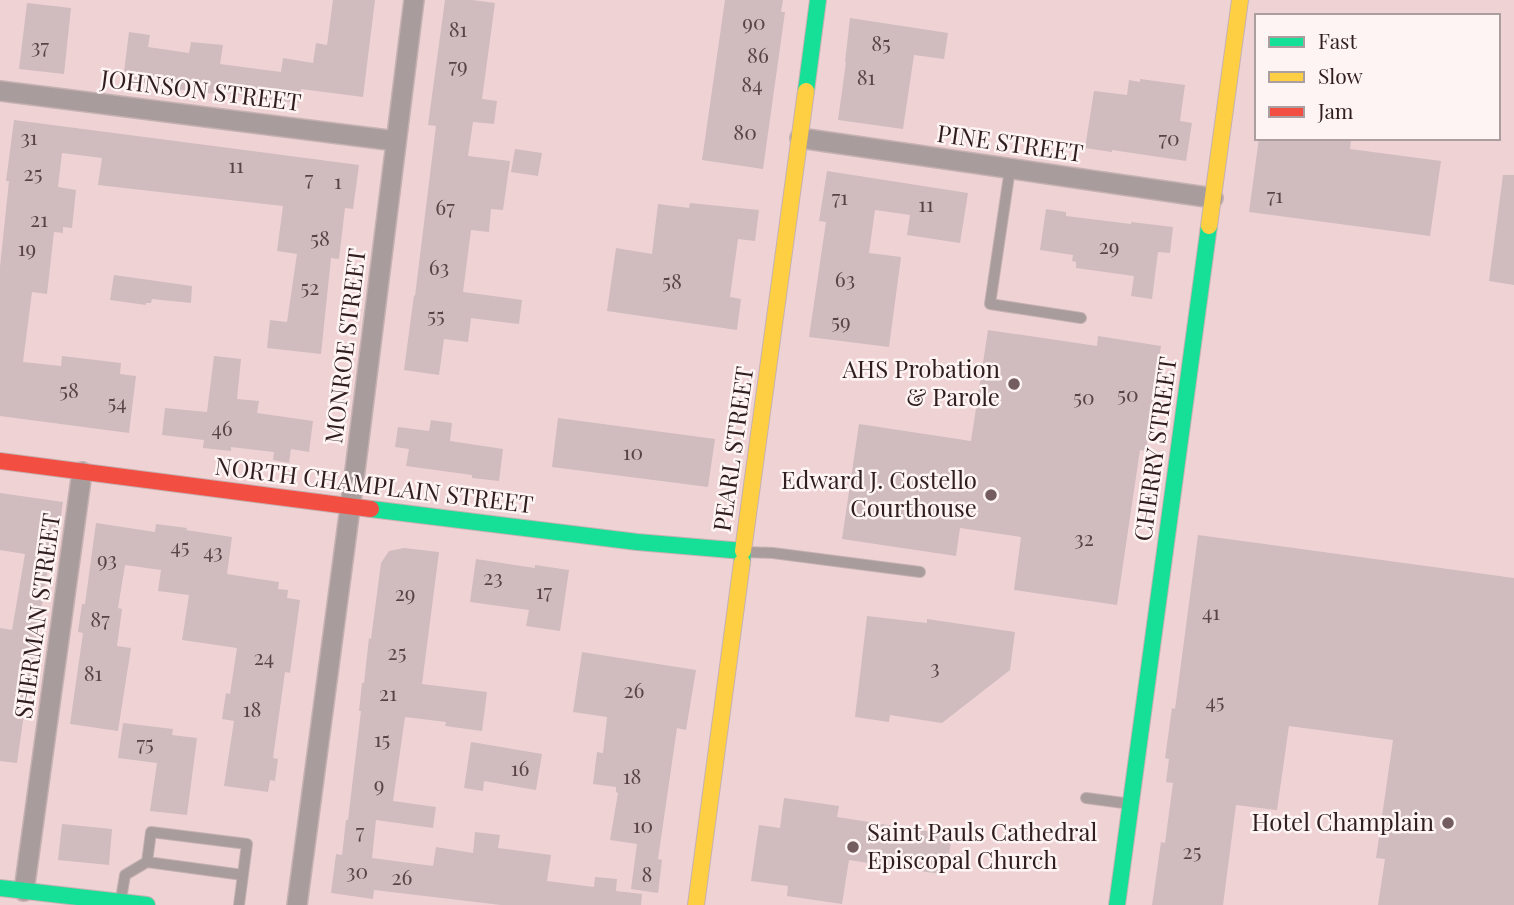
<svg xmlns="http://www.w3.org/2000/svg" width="1514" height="905" font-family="'Playfair Display',serif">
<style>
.building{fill:#d0bbbf}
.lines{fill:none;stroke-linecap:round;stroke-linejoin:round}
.lane-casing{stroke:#c6b1b2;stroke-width:12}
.street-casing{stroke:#c6b1b2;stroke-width:22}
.fast-casing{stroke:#c6b1b2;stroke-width:18}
.slow-casing{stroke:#c6b1b2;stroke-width:18}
.jam-casing{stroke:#c6b1b2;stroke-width:18}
.lane{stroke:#a99c9d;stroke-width:10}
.street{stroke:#a99c9d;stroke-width:19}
.fast{stroke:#16e098;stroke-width:16}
.slow{stroke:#ffcf43;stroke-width:16}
.jam{stroke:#f24e42;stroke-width:16}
.poi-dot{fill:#735d5e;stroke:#fff4f4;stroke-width:2.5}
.labels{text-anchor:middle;stroke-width:5;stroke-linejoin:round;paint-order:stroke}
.number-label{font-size:21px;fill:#584446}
.street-label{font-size:24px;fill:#301d1e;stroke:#fff4f4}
.poi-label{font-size:24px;fill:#301d1e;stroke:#fff4f4;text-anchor:end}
</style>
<rect width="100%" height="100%" fill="#efd3d4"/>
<!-- building -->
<path class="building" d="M333 0H375L363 97 301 89 299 103 217 92V94L175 89V88L123 80 129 32 150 35 148 47 189 53 191 42 223 45 220 64 281 72 283 58 313 63 316 43 327 45Z
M445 0H472L495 3 482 99 497 101 494 124 473 122 468 156 510 161 503 210 491 209 489 232 471 230 463 292 522 300 519 324 471 318 468 342 444 339 439 375 404 370 414 295 415 296 436 126 428 125Z
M725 0H783L781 12H785L763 169 702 160Z
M27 3 71 8 64 74 19 69Z
M850 18 948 33 944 59 914 55 903 129 838 120 846 62H845Z
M1140 79 1185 85 1180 121 1192 123 1186 161 1112 150V152L1085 148 1094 91 1127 95 1129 80 1140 82Z
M14 120 359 165 353 209 345 208 339 259 331 258 321 354 267 348 270 320 287 322 297 254 277 251 283 206 98 185 102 158 62 153 58 187 76 190 72 228 63 227V233L54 232 47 294 32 292 23 362 61 366 62 356 121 363 120 374 136 376 129 433 0 416V267L9 181H6Z
M1259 138H1351L1350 149 1441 161 1430 236 1249 212Z
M515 149 542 153 538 176 511 172Z
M827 171 968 193 960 243 907 235 910 215 875 210 869 253 901 257 889 347 809 337 826 222 819 221Z
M1503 175H1514V285L1489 281Z
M690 203 759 210 755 241 738 239 730 297 741 299 737 330 607 311 616 248 652 254 658 204 689 208Z
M1046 209 1066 212V216L1131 224V222L1173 227 1170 253 1158 252 1152 299 1131 296 1134 276 1076 268V262L1072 261 1073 255 1040 250Z
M114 275 192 286 191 303 152 299 151 303H146V305L110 300Z
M988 330 1097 346 1098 336 1161 346 1146 451 1140 450 1117 605 1014 590 1021 537 960 528 956 556 842 539 859 424 971 441Z
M214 356 241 359 237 399 259 401 257 413 313 421 309 452 291 449 289 463 273 460 274 452 231 447V451L203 448 204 440 162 435 165 408 207 412Z
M558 418 715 439 708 487 552 467Z
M431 420 452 423 450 441 503 449 499 481 472 478V475L406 466 409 449 395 447 398 427 429 431Z
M0 493 63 502 55 558 50 557 37 634 33 663H35L23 721 17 763 0 761V628L12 630 25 554 0 550Z
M96 523 155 532 156 524 187 528 186 530 232 537 227 574 279 582 278 589 288 590 287 598 300 600 290 673 285 672 273 758 278 759 275 781 270 780 268 792 224 786 234 721 222 719 226 693 230 694 237 648 182 640 189 595 158 591 161 570 125 565 118 608 122 609 117 646 131 648 118 731 70 724 83 633 78 632 82 604H85Z
M1198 535 1514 578V905H1378L1385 859 1376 858 1393 740 1289 726 1277 810 1236 805 1223 905H1152L1161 842 1165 843 1173 783 1166 782 1169 759 1165 758 1172 708 1175 709Z
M404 548 439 552 422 684 487 692 482 731 445 726 446 722 405 717 393 801 436 807 433 828 376 820 372 858 433 866 436 847 473 853 475 832 500 835 498 848 551 855 547 881 594 887 595 877 617 879 616 891 642 894 641 905H501L374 890 373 899 331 893 336 854 342 855 346 820H348L361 711H359L362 683H364L369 638 371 639 381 563 389 551Z
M476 559 535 568V565L569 570 560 631 526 626 529 610 470 602Z
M867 616 927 623V619L1015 632 1010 670 942 723 890 715 889 722 855 717Z
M582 652 696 670 686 730 677 728 658 859 662 860 658 893 631 889 637 844 610 840 618 793 616 792V787L593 784 597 752 603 753 607 717 573 712Z
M123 723 173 729 172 735 197 738 187 815 150 811 157 763 118 758Z
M471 742 542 754 536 790 484 781 483 791 464 788Z
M784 798 839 806 837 817 952 835 946 875 849 860 842 904 787 896 788 886 751 881 759 825 780 828Z
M62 824 112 829 109 865 58 860Z"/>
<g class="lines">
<!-- lane casing -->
<g class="lane-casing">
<path id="lane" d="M1010 169 990 304 1081 318
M746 552 773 553 920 572
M1086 798 1131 804
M147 862 243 875
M121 899 125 875 147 862 151 832 247 844 239 905"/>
</g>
<!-- street casing -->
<g class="street-casing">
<path id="street" d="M0 91 396 141
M800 138 1213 198
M24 891 82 472
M297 905 356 463 414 0"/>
</g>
<!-- fast casing -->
<g class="fast-casing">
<path id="fast" d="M806 91 818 0
M371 509 637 542 743 551 742 562
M0 888 147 905
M1117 905 1209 226"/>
</g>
<!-- slow casing -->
<g class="slow-casing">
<path id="slow" d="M1209 226 1240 0
M743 551 806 91
M696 905 742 562"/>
</g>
<!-- jam casing -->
<g class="jam-casing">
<path id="jam" d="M0 461 371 509"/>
</g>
<!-- lane -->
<use href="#lane" class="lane"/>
<!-- street -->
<use href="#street" class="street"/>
<!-- fast -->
<use href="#fast" class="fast"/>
<!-- slow -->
<use href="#slow" class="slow"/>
<!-- jam -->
<use href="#jam" class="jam"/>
</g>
<!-- markers -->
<g class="poi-dot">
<circle cx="1014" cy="384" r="7"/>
<circle cx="991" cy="495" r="7"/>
<circle cx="1448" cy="823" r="7"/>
<circle cx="853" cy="847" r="7"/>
</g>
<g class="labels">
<!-- number labels -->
<g class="number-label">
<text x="754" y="30">90</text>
<text x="458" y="37">81</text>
<text x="881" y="51">85</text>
<text x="40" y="54">37</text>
<text x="758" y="63">86</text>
<text x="458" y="73">79</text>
<text x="866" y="85">81</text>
<text x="752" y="92">84</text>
<text x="745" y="140">80</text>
<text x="29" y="145">31</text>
<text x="1169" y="146">70</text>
<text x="236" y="173">11</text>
<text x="33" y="181">25</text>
<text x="309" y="186">7</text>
<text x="338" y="189">1</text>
<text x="1275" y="203">71</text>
<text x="840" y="205">71</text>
<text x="926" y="212">11</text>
<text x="445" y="215">67</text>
<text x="39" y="227">21</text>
<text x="320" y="246">58</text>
<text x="1109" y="254">29</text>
<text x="27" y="256">19</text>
<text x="439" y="275">63</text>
<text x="845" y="287">63</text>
<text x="672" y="289">58</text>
<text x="310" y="295">52</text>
<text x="436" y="323">55</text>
<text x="841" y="329">59</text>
<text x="69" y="398">58</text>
<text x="1128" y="402">50</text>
<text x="1084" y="405">50</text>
<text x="117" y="410">54</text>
<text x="222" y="436">46</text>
<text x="633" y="460">10</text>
<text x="1084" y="546">32</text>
<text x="180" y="554">45</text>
<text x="213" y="559">43</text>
<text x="107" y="567">93</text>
<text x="493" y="585">23</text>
<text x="544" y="599">17</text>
<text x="405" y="601">29</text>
<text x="1211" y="620">41</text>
<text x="100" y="627">87</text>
<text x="397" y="660">25</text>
<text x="264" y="665">24</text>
<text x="935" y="675">3</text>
<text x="93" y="681">81</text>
<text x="634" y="698">26</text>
<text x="388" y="701">21</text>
<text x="1215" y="709">45</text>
<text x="252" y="717">18</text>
<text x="382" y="747">15</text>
<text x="145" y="751">75</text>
<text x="520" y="776">16</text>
<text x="632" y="784">18</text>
<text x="379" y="792">9</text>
<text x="643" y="833">10</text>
<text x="360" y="839">7</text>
<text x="1192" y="859">25</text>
<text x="357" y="879">30</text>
<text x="647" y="882">8</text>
<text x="402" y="885">26</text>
</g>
<!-- street labels -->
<g class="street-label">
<text transform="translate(201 91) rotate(7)" y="8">JOHNSON STREET</text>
<text transform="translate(1010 144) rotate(8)" y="8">PINE STREET</text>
<text transform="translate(346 346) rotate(-83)" y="8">MONROE STREET</text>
<text transform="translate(734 449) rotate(-82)" y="8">PEARL STREET</text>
<text transform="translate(1156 449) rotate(-82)" y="8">CHERRY STREET</text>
<text transform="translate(374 486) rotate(7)" y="8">NORTH CHAMPLAIN STREET</text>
<text transform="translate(38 616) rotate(-82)" y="8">SHERMAN STREET</text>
</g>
<!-- poi labels -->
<g class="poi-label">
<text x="1000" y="378">AHS Probation<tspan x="1000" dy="28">&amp; Parole</tspan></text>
<text x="977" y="489">Edward J. Costello<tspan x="977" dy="28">Courthouse</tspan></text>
<text x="1434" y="831">Hotel Champlain</text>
<text x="867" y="841" text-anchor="start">Saint Pauls Cathedral<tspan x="867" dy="28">Episcopal Church</tspan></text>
</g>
</g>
<!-- legend -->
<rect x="1255" y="14" width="245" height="126" fill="#fff4f4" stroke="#ac9e9e" stroke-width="2"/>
<rect x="1269" y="37" width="35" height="10" fill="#16e098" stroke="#ac9e9e" stroke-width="2"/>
<text x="1318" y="49" font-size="21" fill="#301d1e">Fast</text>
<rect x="1269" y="72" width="35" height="10" fill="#ffcf43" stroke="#ac9e9e" stroke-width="2"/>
<text x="1318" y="84" font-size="21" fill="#301d1e">Slow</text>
<rect x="1269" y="107" width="35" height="10" fill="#f24e42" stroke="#ac9e9e" stroke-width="2"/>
<text x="1318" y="119" font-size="21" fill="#301d1e">Jam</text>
</svg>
